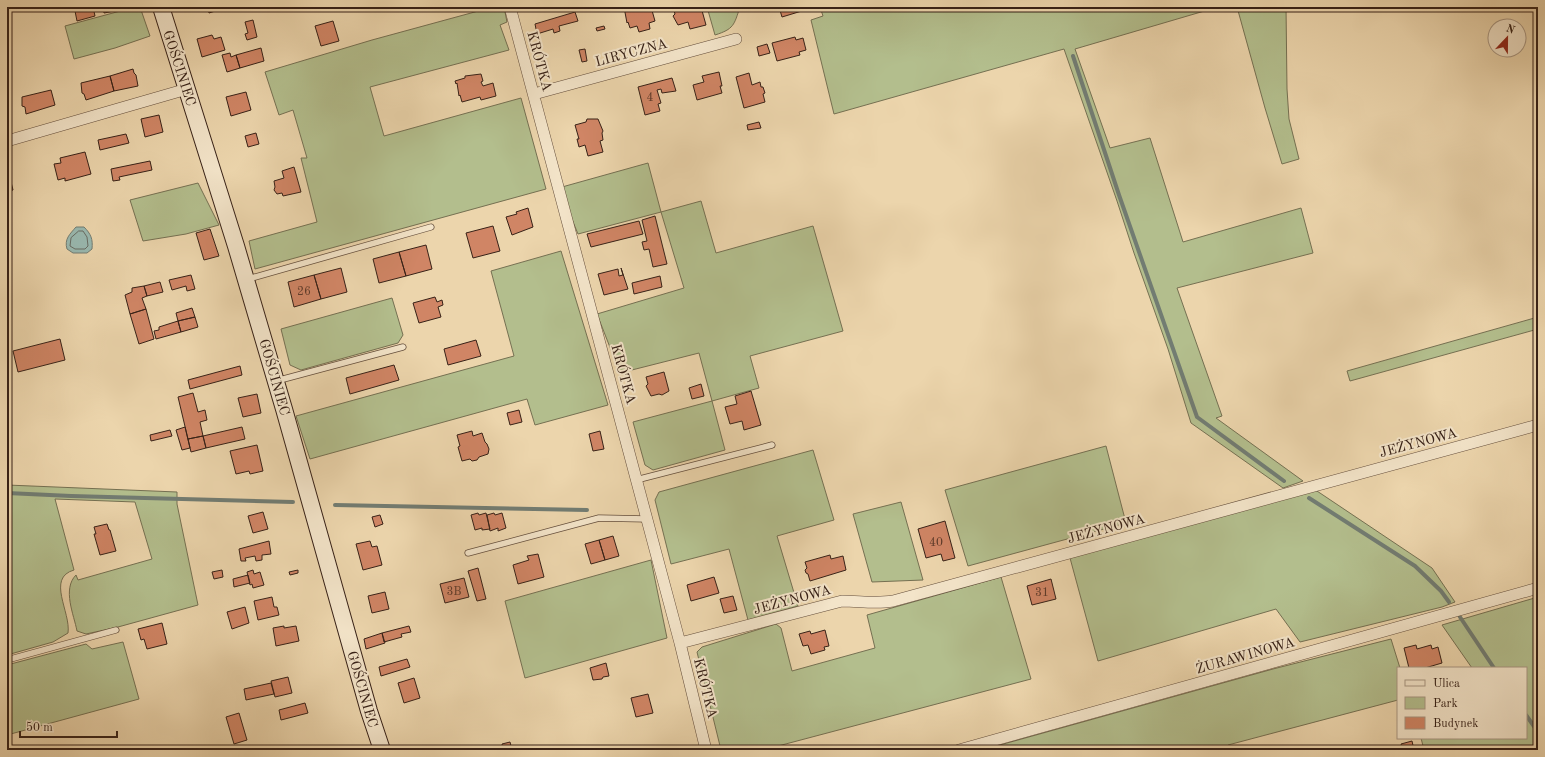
<svg xmlns="http://www.w3.org/2000/svg" width="1545" height="757" font-family="'Old Standard TT',serif">
<style>
.green{fill:#b3be8d;stroke:#757052}
.water{fill:#99b8af;stroke:#727c72}
.lines{fill:none;stroke-linecap:round;stroke-linejoin:round}
.shore{stroke:#686c63;stroke-width:1}
.stream{stroke:#727c72;stroke-width:4}
.building{fill:#d08565;stroke:#372117}
.lane-casing{stroke:#644e3c;stroke-width:7}
.street-casing{stroke:#644e3c;stroke-width:12}
.secondary-casing{stroke:#372117;stroke-width:18}
.lane{stroke:#f3e4c9;stroke-width:5.5}
.street{stroke:#f3e4c9;stroke-width:11}
.secondary{stroke:#f3e4c9;stroke-width:16}
.labels{text-anchor:middle;stroke-width:4;stroke-linejoin:round;paint-order:stroke}
.number-label{font-size:12px;fill:#5d3a2a}
.street-label{font-size:14px;fill:#372117;stroke:#f3e4c9}
</style>
<rect width="100%" height="100%" fill="#ecd5ac"/>
<filter id="stains"><feTurbulence type="fractalNoise" baseFrequency=".005" numOctaves="4"/><feColorMatrix values="0 0 0 0 .2 0 0 0 0 .09 0 0 0 0 .02 0 0 0 .5 -.17"/></filter>
<radialGradient id="worn" r=".72"><stop offset=".6" stop-color="#630" stop-opacity="0"/><stop offset="1" stop-color="#630" stop-opacity=".3"/></radialGradient>
<!-- green -->
<path class="green" d="M135 7H140L150 36 115 48 74 59 65 26Z
M493 7H504L507 22 500 25 509 50 370 87 384 136 521 98 546 189 255 269 249 241 317 222 301 158H307L293 110 279 115 265 72 372 40Z
M707 7H740C734 25 734 29 715 35Z
M820 7H1218L1075 49 1110 148 1150 138 1183 242 1301 208 1313 253 1177 288 1222 416 1216 418 1303 481 1283 488 1191 423 1168 349 1134 253 1117 201 1064 49 834 114 811 20 823 16Z
M1237 7H1286L1287 89 1289 119 1299 159 1282 164 1265 108Z
M648 163 661 212 701 201 716 253 813 226 843 331 750 356 759 388 712 401 725 450 653 470 645 465 633 422 712 401 699 353 620 373 597 314 684 288 661 212 578 234 567 207 562 187Z
M198 183 219 225 186 234 143 241 130 200Z
M561 251 608 405 535 425 527 399 310 459 296 416 514 356 491 271Z
M392 298 403 335 398 343 301 370 290 365 281 329Z
M1538 317V329L1350 381 1347 371Z
M1106 446 1126 523 968 566 945 490Z
M813 450 834 520 777 536 798 606 748 620 729 549 671 564 655 500 659 492Z
M7 485 177 492V504L198 605 118 627 86 634 77 631C74 615 62 589 76 575L78 580 152 559 135 502 55 499 74 570C46 578 71 612 68 633L53 642 7 655Z
M1314 489 1432 568 1455 602 1442 607 1300 642 1276 609 1098 661 1070 558Z
M901 502 923 580 872 582 853 514Z
M651 560 667 638 525 678 505 601Z
M1001 577 1031 679 763 750H721L697 652 702 647 776 624 781 628 792 671 875 648 867 615Z
M1538 597V750H1424L1421 738H1526V668H1472L1442 625Z
M1391 639 1400 668H1398V700L1228 745 1229 750H982L1273 669Z
M123 642 139 699 7 735V665L86 644 92 649Z"/>
<!-- water -->
<path class="water" d="M76 227H84C91 234 93 239 92 249L87 253H73L67 249C64 239 70 234 76 227Z"/>
<g class="lines">
<!-- shore -->
<path class="shore" d="M79 231H83L87 237 88 246 85 249H75L70 246 71 238Z"/>
<!-- stream -->
<path class="stream" d="M1073 56 1119 195 1197 417 1284 481
M7 493 71 496 293 502
M1309 498 1415 566 1441 591 1449 602
M335 505 587 510
M1460 617 1494 668
M1526 715 1538 732"/>
</g>
<!-- building -->
<path class="building" d="M93 7 95 16 77 21 75 11Z
M103 7H120V10L104 13Z
M206 7H228L209 13 208 9Z
M624 7H651L655 21 649 23 650 29 639 32 637 26 630 28 628 22 627 23Z
M673 7H701L706 25 690 29 688 22 678 25 673 16 675 14Z
M779 7H804L805 10 782 17Z
M575 12 578 21 559 26 560 31 554 33 553 29 537 34 535 24Z
M253 20 257 37 247 40 245 34 248 33 245 22Z
M333 21 339 41 321 46 315 26Z
M604 26 605 29 597 31 596 28Z
M212 35 214 39 221 37 225 50 202 57 197 39Z
M795 37 796 40 803 38 806 50 799 52 800 55 777 61 772 43Z
M767 44 770 53 759 56 757 47Z
M261 48 264 61 240 68 236 55Z
M585 49 587 61 582 62 579 50Z
M230 53 231 57 236 55 240 68 227 72 222 55Z
M133 69 134 73 136 75 138 86 114 91 110 76Z
M719 72 722 86H720L722 93 697 100 693 85 704 82 702 76Z
M749 73 752 85 760 82 761 87H763L765 93 763 94 765 102 744 108 736 77Z
M481 74 483 81 481 82 483 86 493 83 496 96 481 100 480 97 462 102 460 95 459 96 457 83 456 84 455 81 465 78V76Z
M110 76 114 91 86 100 84 94 82 93 81 83Z
M672 78 676 91 662 93 661 89 657 90 661 103 658 104 660 111 645 115 638 87Z
M51 90 55 105 26 114 25 107 22 106V97Z
M246 92 251 110 231 116 226 97Z
M159 115 163 132 145 137 141 119Z
M587 119H598L603 131 602 133 603 140 600 141 603 152 588 156 585 145 579 147 577 139H579L575 125 586 122Z
M759 122 761 128 748 130 747 125Z
M256 133 259 144 248 147 245 136Z
M126 134 129 143 100 150 98 140Z
M85 152 91 174 65 181V178L58 180 54 164 61 163 60 158Z
M150 161 152 170 119 177 120 180 113 181 111 169Z
M294 167 301 192 283 196 282 193 277 194 274 190 275 187 274 181 284 178 282 171Z
M9 174 13 190 7 192V175Z
M528 208 533 227 512 235 506 217 517 214 516 212Z
M655 216 667 264 653 267 649 249 644 250 642 242 647 241 642 220Z
M639 221 643 234 591 247 587 234Z
M493 226 500 251 473 258 466 233Z
M210 229 219 256 204 260 196 233Z
M426 245 432 269 406 276 399 252Z
M399 252 406 276 379 283 373 259Z
M341 268 347 292 321 299 314 275Z
M621 268 628 289 604 295 598 274 618 269 619 276 623 275Z
M191 275 195 289 187 291 186 286 172 290 169 280Z
M314 275 321 299 294 307 288 282Z
M660 276 662 287 634 294 632 283Z
M160 282 163 292 147 296 144 286Z
M144 286 147 296 142 298 146 309 130 314 125 295 132 292V288Z
M435 297 437 302 442 300 443 305 438 307 441 317 419 323 413 303Z
M192 308 195 317 178 321 176 313Z
M146 309 154 339 139 344 130 314Z
M195 317 198 327 181 332 178 321Z
M178 321 181 332 156 339 154 331 159 330V327Z
M60 339 65 360 18 372 13 351Z
M476 340 481 356 448 365 444 349Z
M394 365 399 380 350 394 346 378Z
M240 366 242 375 190 389 188 380Z
M664 372 669 391 662 395 659 394 651 396 646 386 648 384 646 377Z
M701 384 704 396 692 399 689 388Z
M751 391 761 425 744 430 742 421 730 424 725 407 737 404 735 396Z
M193 393 198 412 205 410 207 420 200 422 203 436 188 439 178 397Z
M257 394 261 413 243 417 238 398Z
M519 410 522 422 510 425 507 413Z
M185 427 190 448 182 450 176 430Z
M242 427 245 439 206 448 203 436Z
M170 430 172 436 151 441 150 435Z
M472 431 473 436 482 433 485 442 487 444 489 449 488 454 479 457 477 460 472 461 470 459 462 461 458 447 460 446 457 435Z
M600 431 604 449 593 451 589 434Z
M203 436 206 448 191 452 188 439Z
M257 445 263 471 250 474 249 471 236 474 230 451Z
M263 512 268 529 253 533 248 516Z
M478 513 479 515 486 513 490 529 482 530V528L475 530 471 515Z
M494 513 495 515 502 513 506 528 498 531V528L490 531 487 515Z
M380 515 383 524 375 527 372 517Z
M945 521 955 558 943 561 941 554 926 558 918 529Z
M107 524 109 530H110L116 551 100 555 94 534H96L94 527Z
M613 536 619 556 605 560 599 540Z
M599 540 605 560 591 564 585 544Z
M269 541 271 554 262 555V560L256 561 255 556 245 558 246 561H241L239 549Z
M370 541 372 547 377 546 382 565 363 570 356 544Z
M538 554 544 577 518 584 513 565 529 560 527 556Z
M830 555 831 559 843 556 846 570 810 581 808 574 806 573 805 570 807 568 805 562Z
M478 568 486 599 477 601 468 571Z
M222 570 223 577 214 579 212 572Z
M253 570 254 574 260 572 264 585 253 588 252 584 250 585 247 572Z
M298 570V573L290 575 289 572Z
M248 575 250 583 234 587 233 579Z
M714 577 719 593 691 601 687 585Z
M464 578 469 597 445 603 440 584Z
M1051 579 1056 599 1032 605 1027 586Z
M385 592 389 609 372 613 368 596Z
M733 596 737 610 724 613 720 599Z
M272 597 274 607H277L279 615 258 620 254 601Z
M245 607 249 623 232 629 227 612Z
M162 623 167 644 147 649 144 639 141 640 138 629Z
M284 626V628L296 626 299 641 276 646 273 628Z
M409 626 411 632 401 634 402 637 384 642 382 633Z
M825 630 829 646 824 647 825 650 811 654 808 645 803 646 799 634 810 631 811 634Z
M382 633 385 643 366 649 364 639Z
M1416 645 1417 649 1431 645 1432 649 1438 647 1442 663 1425 668H1409L1404 648Z
M407 659 410 667 381 676 379 667Z
M606 663 609 676 603 677 602 679 593 680 590 668Z
M288 677 292 693 275 697 271 681Z
M414 678 420 698 404 703 398 683Z
M271 683 274 694 246 700 244 689Z
M648 694 653 713 636 717 631 698Z
M305 703 308 713 281 720 279 710Z
M239 713 247 740 234 744 226 717Z
M1412 741 1414 750H1403L1401 744Z
M510 742 512 750H503L502 744Z
M675 746 679 747V749L686 747 687 750H669L671 747Z"/>
<g class="lines">
<!-- lane casing -->
<g class="lane-casing">
<path id="lane" d="M248 279 431 227
M276 381 403 347
M636 480 772 445
M468 553 599 518 647 519
M7 660 116 630"/>
</g>
<!-- street casing -->
<g class="street-casing">
<path id="street" d="M510 7 680 643 706 750
M534 94 736 39
M7 141 187 89
M680 643 842 601C860 601 876 604 893 601L1538 425
M959 750 1538 588"/>
</g>
<!-- secondary casing -->
<g class="secondary-casing">
<path id="secondary" d="M161 7 236 246 284 409 369 711 382 750"/>
</g>
<!-- lane -->
<use href="#lane" class="lane"/>
<!-- street -->
<use href="#street" class="street"/>
<!-- secondary -->
<use href="#secondary" class="secondary"/>
</g>
<g class="labels">
<!-- number labels -->
<g class="number-label">
<text x="650" y="101">4</text>
<text x="304" y="295">26</text>
<text x="936" y="546">40</text>
<text x="454" y="595">3B</text>
<text x="1042" y="596">31</text>
</g>
<!-- street labels -->
<g class="street-label">
<text transform="translate(631 52) rotate(-15)" y="5">LIRYCZNA</text>
<text transform="translate(540 61) rotate(75)" y="5">KRÓTKA</text>
<text transform="translate(180 68) rotate(72)" y="5">GOŚCINIEC</text>
<text transform="translate(624 374) rotate(75)" y="5">KRÓTKA</text>
<text transform="translate(275 377) rotate(74)" y="5">GOŚCINIEC</text>
<text transform="translate(1418 442) rotate(-15)" y="5">JEŻYNOWA</text>
<text transform="translate(1106 528) rotate(-15)" y="5">JEŻYNOWA</text>
<text transform="translate(792 599) rotate(-15)" y="5">JEŻYNOWA</text>
<text transform="translate(1245 655) rotate(-16)" y="5">ŻURAWINOWA</text>
<text transform="translate(706 688) rotate(76)" y="5">KRÓTKA</text>
<text transform="translate(363 689) rotate(74)" y="5">GOŚCINIEC</text>
</g>
</g>
<!-- margin -->
<rect width="1545" height="757" fill="none" stroke="#ecd5ac" stroke-width="24"/>
<rect x="8" y="8" width="1529" height="741" fill="none" stroke="#372117" stroke-width="2"/>
<rect x="12" y="12" width="1521" height="733" fill="none" stroke="#372117"/>
<!-- legend -->
<rect x="1397" y="667" width="130" height="72" fill="#f3e4c9" stroke="#a89682"/>
<rect x="1405" y="680" width="20" height="6" fill="#f3e4c9" stroke="#a89682"/>
<text x="1433" y="687" font-size="12" fill="#372117">Ulica</text>
<rect x="1405" y="697" width="20" height="12" fill="#b3be8d" stroke="#a89682"/>
<text x="1433" y="707" font-size="12" fill="#372117">Park</text>
<rect x="1405" y="717" width="20" height="12" fill="#d08565" stroke="#a89682"/>
<text x="1433" y="727" font-size="12" fill="#372117">Budynek</text>
<!-- north arrow -->
<g transform="translate(1507 38) rotate(22)"><circle r="19" fill="#f3e4c9" stroke="#a89682"/>
<path d="M0-3L7 15L0 10L-7 15Z" fill="#8f2418"/>
<text y="-6" font-size="11" font-weight="bold" text-anchor="middle" fill="#372117">N</text>
</g>
<!-- scale -->
<path d="M20 731v6h97v-6" fill="none" stroke="#372117" stroke-width="2"/>
<text x="26" y="731" font-size="12" fill="#372117" stroke="#f3e4c9" stroke-width="3" paint-order="stroke">50 m</text>
<rect width="100%" height="100%" filter="url(#stains)"/>
<rect width="100%" height="100%" fill="url(#worn)"/>
</svg>
